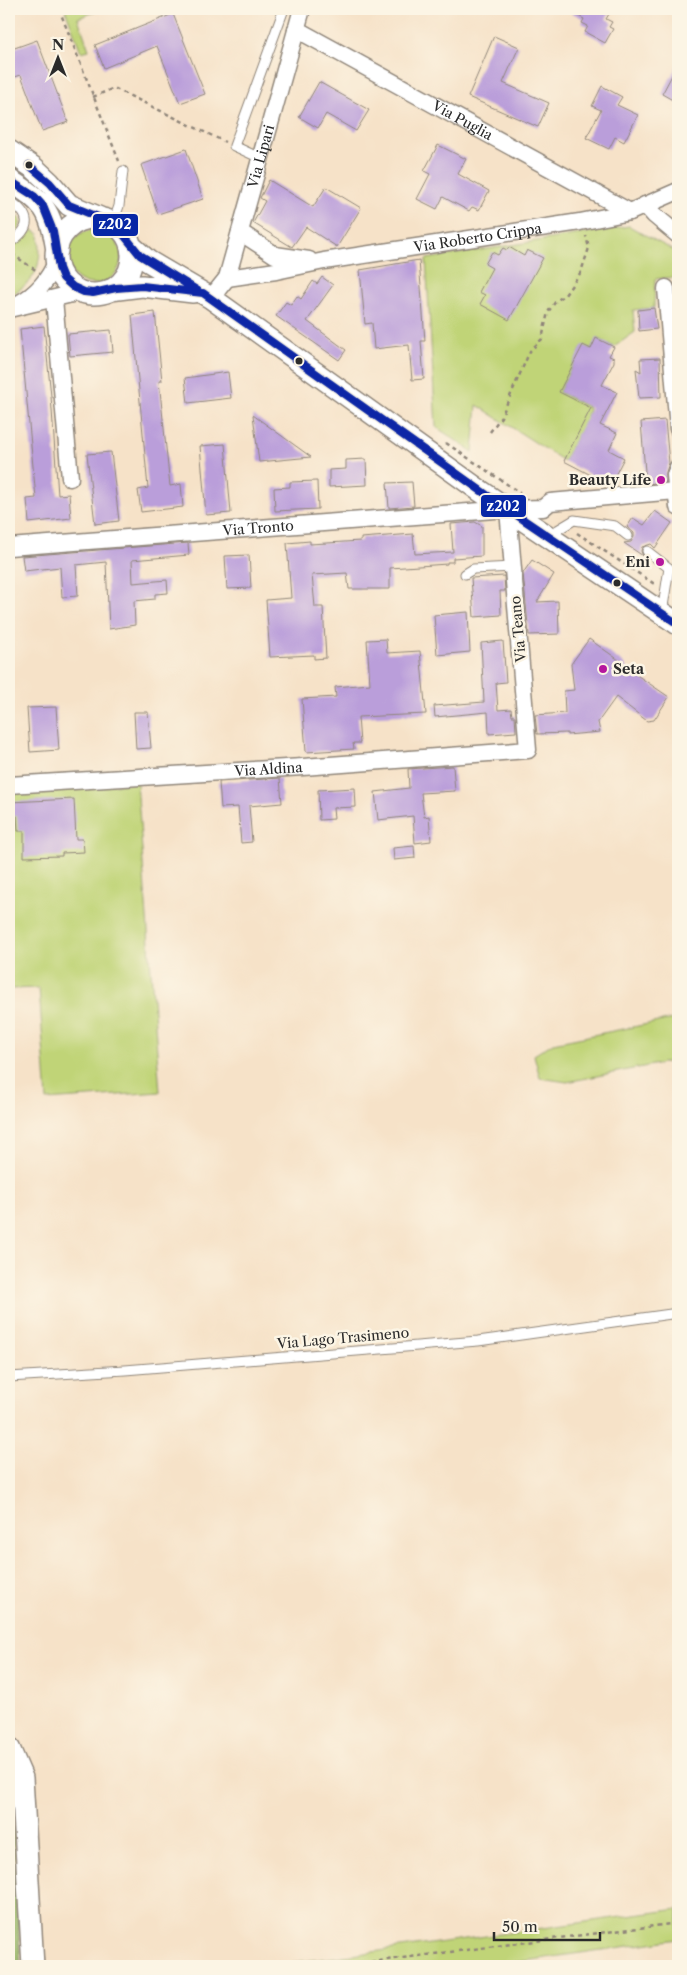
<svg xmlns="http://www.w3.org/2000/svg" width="687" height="1975" font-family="'Libre Caslon Text',serif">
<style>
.green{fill:#c0d477;stroke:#768051}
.forest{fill:#98b668;stroke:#62704a}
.building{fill:#ba9eda}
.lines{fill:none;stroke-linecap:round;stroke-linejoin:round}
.service-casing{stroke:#90867a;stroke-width:11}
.minor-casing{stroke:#90867a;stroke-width:19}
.tertiary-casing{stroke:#90867a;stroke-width:24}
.path{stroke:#90867a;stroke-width:2.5;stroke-dasharray:4 4;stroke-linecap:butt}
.service{stroke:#fff;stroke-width:9}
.minor{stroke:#fff;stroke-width:16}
.tertiary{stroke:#fff;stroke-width:21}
.bus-1-casing{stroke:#fcf5e5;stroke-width:11}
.bus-1{stroke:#0727a6;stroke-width:8}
.bus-dot{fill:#2b2b2b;stroke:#fcf5e5;stroke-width:2}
.poi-dot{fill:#b5179e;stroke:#fcf5e5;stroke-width:2}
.labels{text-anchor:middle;stroke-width:5;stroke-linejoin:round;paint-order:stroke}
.street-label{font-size:14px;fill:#2b2b2b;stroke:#fcf5e5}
.poi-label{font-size:14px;font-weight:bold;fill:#2b2b2b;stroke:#fcf5e5;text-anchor:end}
.line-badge{stroke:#fcf5e5;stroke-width:2}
.badge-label{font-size:14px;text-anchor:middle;font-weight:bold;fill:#fff}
</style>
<rect width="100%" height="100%" fill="#fcf5e5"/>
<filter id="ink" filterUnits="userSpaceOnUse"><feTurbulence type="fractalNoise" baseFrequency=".02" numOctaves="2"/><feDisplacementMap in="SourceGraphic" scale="10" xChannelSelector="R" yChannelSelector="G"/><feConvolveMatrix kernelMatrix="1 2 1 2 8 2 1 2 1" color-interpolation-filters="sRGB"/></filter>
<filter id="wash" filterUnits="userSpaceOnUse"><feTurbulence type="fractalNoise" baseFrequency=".0096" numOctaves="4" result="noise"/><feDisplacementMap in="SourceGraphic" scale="20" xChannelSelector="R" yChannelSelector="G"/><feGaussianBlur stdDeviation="1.12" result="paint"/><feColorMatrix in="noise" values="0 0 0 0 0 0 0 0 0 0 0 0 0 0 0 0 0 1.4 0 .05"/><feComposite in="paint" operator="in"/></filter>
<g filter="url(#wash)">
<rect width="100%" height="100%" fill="#f6e2c8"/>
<!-- green -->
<path class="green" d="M65 9H103L78 18 89 50 81 52Z
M9 212 20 219C22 229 16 233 9 239Z
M629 226 678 253V277L655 279 654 308 633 310 635 332 614 347 597 338 591 349 583 346 559 392 589 408 587 417 564 461 477 405 473 452 436 427 426 259Z
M67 257a27 27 0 1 1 54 0a27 27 0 1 1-54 0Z
M33 230 39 234C42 265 38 280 9 296V254L14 244 20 242Z
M137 783 160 1092 47 1100 39 988 9 989V791Z
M678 1018V1060L567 1082 540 1078 534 1055 553 1043Z
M678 1909V1939L490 1966H260L330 1958Z"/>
<!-- forest -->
<path class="forest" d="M9 1778 10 1780 21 1966H9Z"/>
<g id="blocks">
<!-- building -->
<path class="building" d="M565 9H612L606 19 612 22 609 27 613 29 605 43 585 32 588 26 582 23 584 19Z
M173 14 205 94 180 103 157 46 104 68 95 45Z
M494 36 519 47 503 83 549 103 538 127 468 97Z
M37 40 68 122 42 131 21 75 9 79V50Z
M678 64V103L662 94Z
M319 82 369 110 356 131 326 114 318 128 299 117Z
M602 86 622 97 617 105 638 115 624 142 615 137 609 149 586 138 601 110 592 106Z
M438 145 466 159 458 174 489 191 479 210 472 207 469 211 443 197 437 209 417 199 430 174 424 171Z
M186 149 203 199 158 214 141 165Z
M269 180 313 207 326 187 361 208 337 247 306 227 292 247 253 223 265 201 260 198Z
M509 247 524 256 527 250 543 258 509 320 480 304 485 295 479 292 492 268 485 264 492 252 498 255 503 248 507 250Z
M419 260 425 341H421L424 379 412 380 409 345 374 349 372 323 365 324 360 270Z
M322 277 333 285 307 321 346 350 339 360 276 316 286 302 291 305 297 296 301 299 313 281 317 284Z
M654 308 657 329 639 331 638 310Z
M155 312 162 381H159L170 486 181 484 183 507 141 512 138 490 148 488 132 315Z
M44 326 51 396 58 495 69 494 71 518 29 523 27 499 36 498 20 329Z
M111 330 113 352 70 356 68 334Z
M596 338 614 347 609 356 614 358V362L602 385 617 392 600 425 617 433 609 450 624 458 610 485 564 461 591 408 559 392 583 345 591 349Z
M660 358 661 397 639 398 636 369 641 372 640 359Z
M228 372 231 398 188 403 185 378Z
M253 415 311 457 259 462Z
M665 420 669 463 666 472V482L646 484 641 422Z
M225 444 231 513 206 515 200 446Z
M111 452 119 521 95 524 87 454Z
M366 459 367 485 329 487V470L346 469V460Z
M317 481 318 509 275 511 274 488 290 487V482Z
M412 482 414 506 389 508 387 483Z
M655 511 672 523 655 548 651 544 642 547 641 551 643 556 624 543 631 542 634 537V533L627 527 633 518 644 525Z
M475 522 482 526V556L453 558V562H447V564L390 568V589H349L347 573 312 575 315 607H323L326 658 314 659V655L270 657 266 600 291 598 287 543 310 541V544L361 541V538L413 534 415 554 453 552 451 524Z
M188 543 189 555 132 560 133 583 167 580 168 593 155 594V599L134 601 135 625 109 629 106 562 76 565 78 596 62 597 60 567 24 571 22 556Z
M249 555 251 588 227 589 225 556Z
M532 560 554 574 537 602 558 601 559 634 529 635 523 573Z
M504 576 505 591H500L501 615 474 617 471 578Z
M468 612 470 652 437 655 434 615Z
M386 639 387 653 420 651 426 714 358 717 360 743H353L354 749 306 752 302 699 336 697 335 687 370 684 367 640Z
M589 639 626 665 625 667 669 697 654 720 647 721 616 697 598 722 600 732 567 735V733L537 734 535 715 565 713 564 691 574 690 571 664Z
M503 641 506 682 496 683 498 710 511 709 512 716H515L516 732 489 734 488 712 435 717 434 706 484 702 481 643Z
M56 707 59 750 30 752 27 708Z
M134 712H148L151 748 136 749Z
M453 766 455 791 421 793 424 817 429 816 431 841 415 843 413 816 378 820 375 792 409 788 408 769Z
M280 778 282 803 249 806 252 842 241 843 238 807 221 808 219 782Z
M355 788 356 807 333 808 334 819 319 820 318 790Z
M74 799 76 839H83L84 852 62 853V856L24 857V831H18L17 816 9 817V802Z
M414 846 415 858 394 860 393 848Z"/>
</g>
</g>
<g filter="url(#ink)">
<use href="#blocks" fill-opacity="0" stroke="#90867a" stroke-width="1"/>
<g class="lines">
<!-- service casing -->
<g class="service-casing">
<path id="service" d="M260 158 234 146 284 9
M9 200C31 215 33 228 9 243
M113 223 119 206 123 171
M549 535 574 520 615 526 628 536
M647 551 669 568 662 613
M465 574 473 569 513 567
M9 1377 125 1370 478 1341 678 1313"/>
</g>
<!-- minor casing -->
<g class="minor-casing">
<g id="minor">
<path id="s1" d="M296 29 630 212"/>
<path d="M645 205 654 215 678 235"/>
<path d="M240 232 275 255 309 260"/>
<path id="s2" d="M227 278 276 271 324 261 580 222 630 212 678 191"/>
<path d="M666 288 678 429"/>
<path id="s3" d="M211 298 227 278 302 9"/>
<path d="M54 299 70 478"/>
<path d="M18 304C37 294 49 280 57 260"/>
<path d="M9 309 76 293 87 292"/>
<path d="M678 467 675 475 678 507"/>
<path id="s4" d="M9 547 508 509 543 508 550 502 676 491"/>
<path id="s5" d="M9 785 303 767 528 750 508 509"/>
</g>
</g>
<!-- tertiary casing -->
<g class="tertiary-casing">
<path id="tertiary" d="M9 151 34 168 50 183 69 205 100 218
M9 180C44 202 51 209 57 251
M56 256a38 38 0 1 1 76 0a38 38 0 1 1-76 0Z
M131 246 148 261 211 298 479 490 678 624
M110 290 142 286 193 292
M9 1748 22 1778 33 1966"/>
</g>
<!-- path -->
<path class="path" d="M59 9 119 161
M93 97 114 88 225 142
M12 254 37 271
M490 432 501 417 530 351 542 339 548 312 556 301 565 295 581 272 589 248 586 236
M446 443 520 493
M577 533 656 585
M339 1966 678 1923"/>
<!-- service -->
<use href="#service" class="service"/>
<!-- minor -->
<use href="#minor" class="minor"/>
<!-- tertiary -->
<use href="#tertiary" class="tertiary"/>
<!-- bus-1 casing -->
<g class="bus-1-casing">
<path id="bus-1" d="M29 165 50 183 69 205 115 224 140 255 198 291
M9 180 34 196 43 206 53 231 59 268 63 278 73 287 84 292 93 293 116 288 142 286 203 293 487 495 678 624"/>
</g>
<!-- bus-1 -->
<use href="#bus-1" class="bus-1"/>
</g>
</g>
<!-- markers -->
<g class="bus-dot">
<circle cx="29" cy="165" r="4.5"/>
<circle cx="299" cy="361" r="4.5"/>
<circle cx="617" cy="583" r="4.5"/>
</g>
<g class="poi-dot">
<circle cx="661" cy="480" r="5"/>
<circle cx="660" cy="562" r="5"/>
<circle cx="603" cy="669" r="5"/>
</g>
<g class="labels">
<!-- street labels -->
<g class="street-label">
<text dy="5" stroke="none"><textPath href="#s1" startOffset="190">Via Puglia</textPath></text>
<text dy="5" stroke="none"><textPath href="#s3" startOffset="152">Via Lipari</textPath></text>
<text dy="5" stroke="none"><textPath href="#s2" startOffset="254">Via Roberto Crippa</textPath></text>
<text dy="5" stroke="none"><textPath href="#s4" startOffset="250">Via Tronto</textPath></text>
<text transform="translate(518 629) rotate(-95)" y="5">Via Teano</text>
<text dy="5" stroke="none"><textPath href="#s5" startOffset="260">Via Aldina</textPath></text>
<text transform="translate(343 1338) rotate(-5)" y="5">Via Lago Trasimeno</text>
</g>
<!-- poi labels -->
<g class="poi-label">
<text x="651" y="485">Beauty Life</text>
<text x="650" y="567">Eni</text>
<text x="613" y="674" text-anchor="start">Seta</text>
</g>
</g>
<g class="line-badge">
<rect x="92" y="213" width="47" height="24" rx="5" fill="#0727a6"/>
<rect x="480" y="494" width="47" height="24" rx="5" fill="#0727a6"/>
</g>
<g class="badge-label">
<text x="115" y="229">z202</text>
<text x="503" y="511">z202</text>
</g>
<!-- margin -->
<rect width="687" height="1975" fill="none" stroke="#fcf5e5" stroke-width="30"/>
<!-- north arrow -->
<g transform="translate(58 58)" stroke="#fcf5e5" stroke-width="4" paint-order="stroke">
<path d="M0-4L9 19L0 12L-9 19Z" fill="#2b2b2b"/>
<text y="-8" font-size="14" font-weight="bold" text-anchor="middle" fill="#2b2b2b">N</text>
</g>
<!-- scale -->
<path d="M494 1932v8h106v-8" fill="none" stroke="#2b2b2b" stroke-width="2.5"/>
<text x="502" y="1932" font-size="15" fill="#2b2b2b" stroke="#fcf5e5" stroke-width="4" paint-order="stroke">50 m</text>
</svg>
